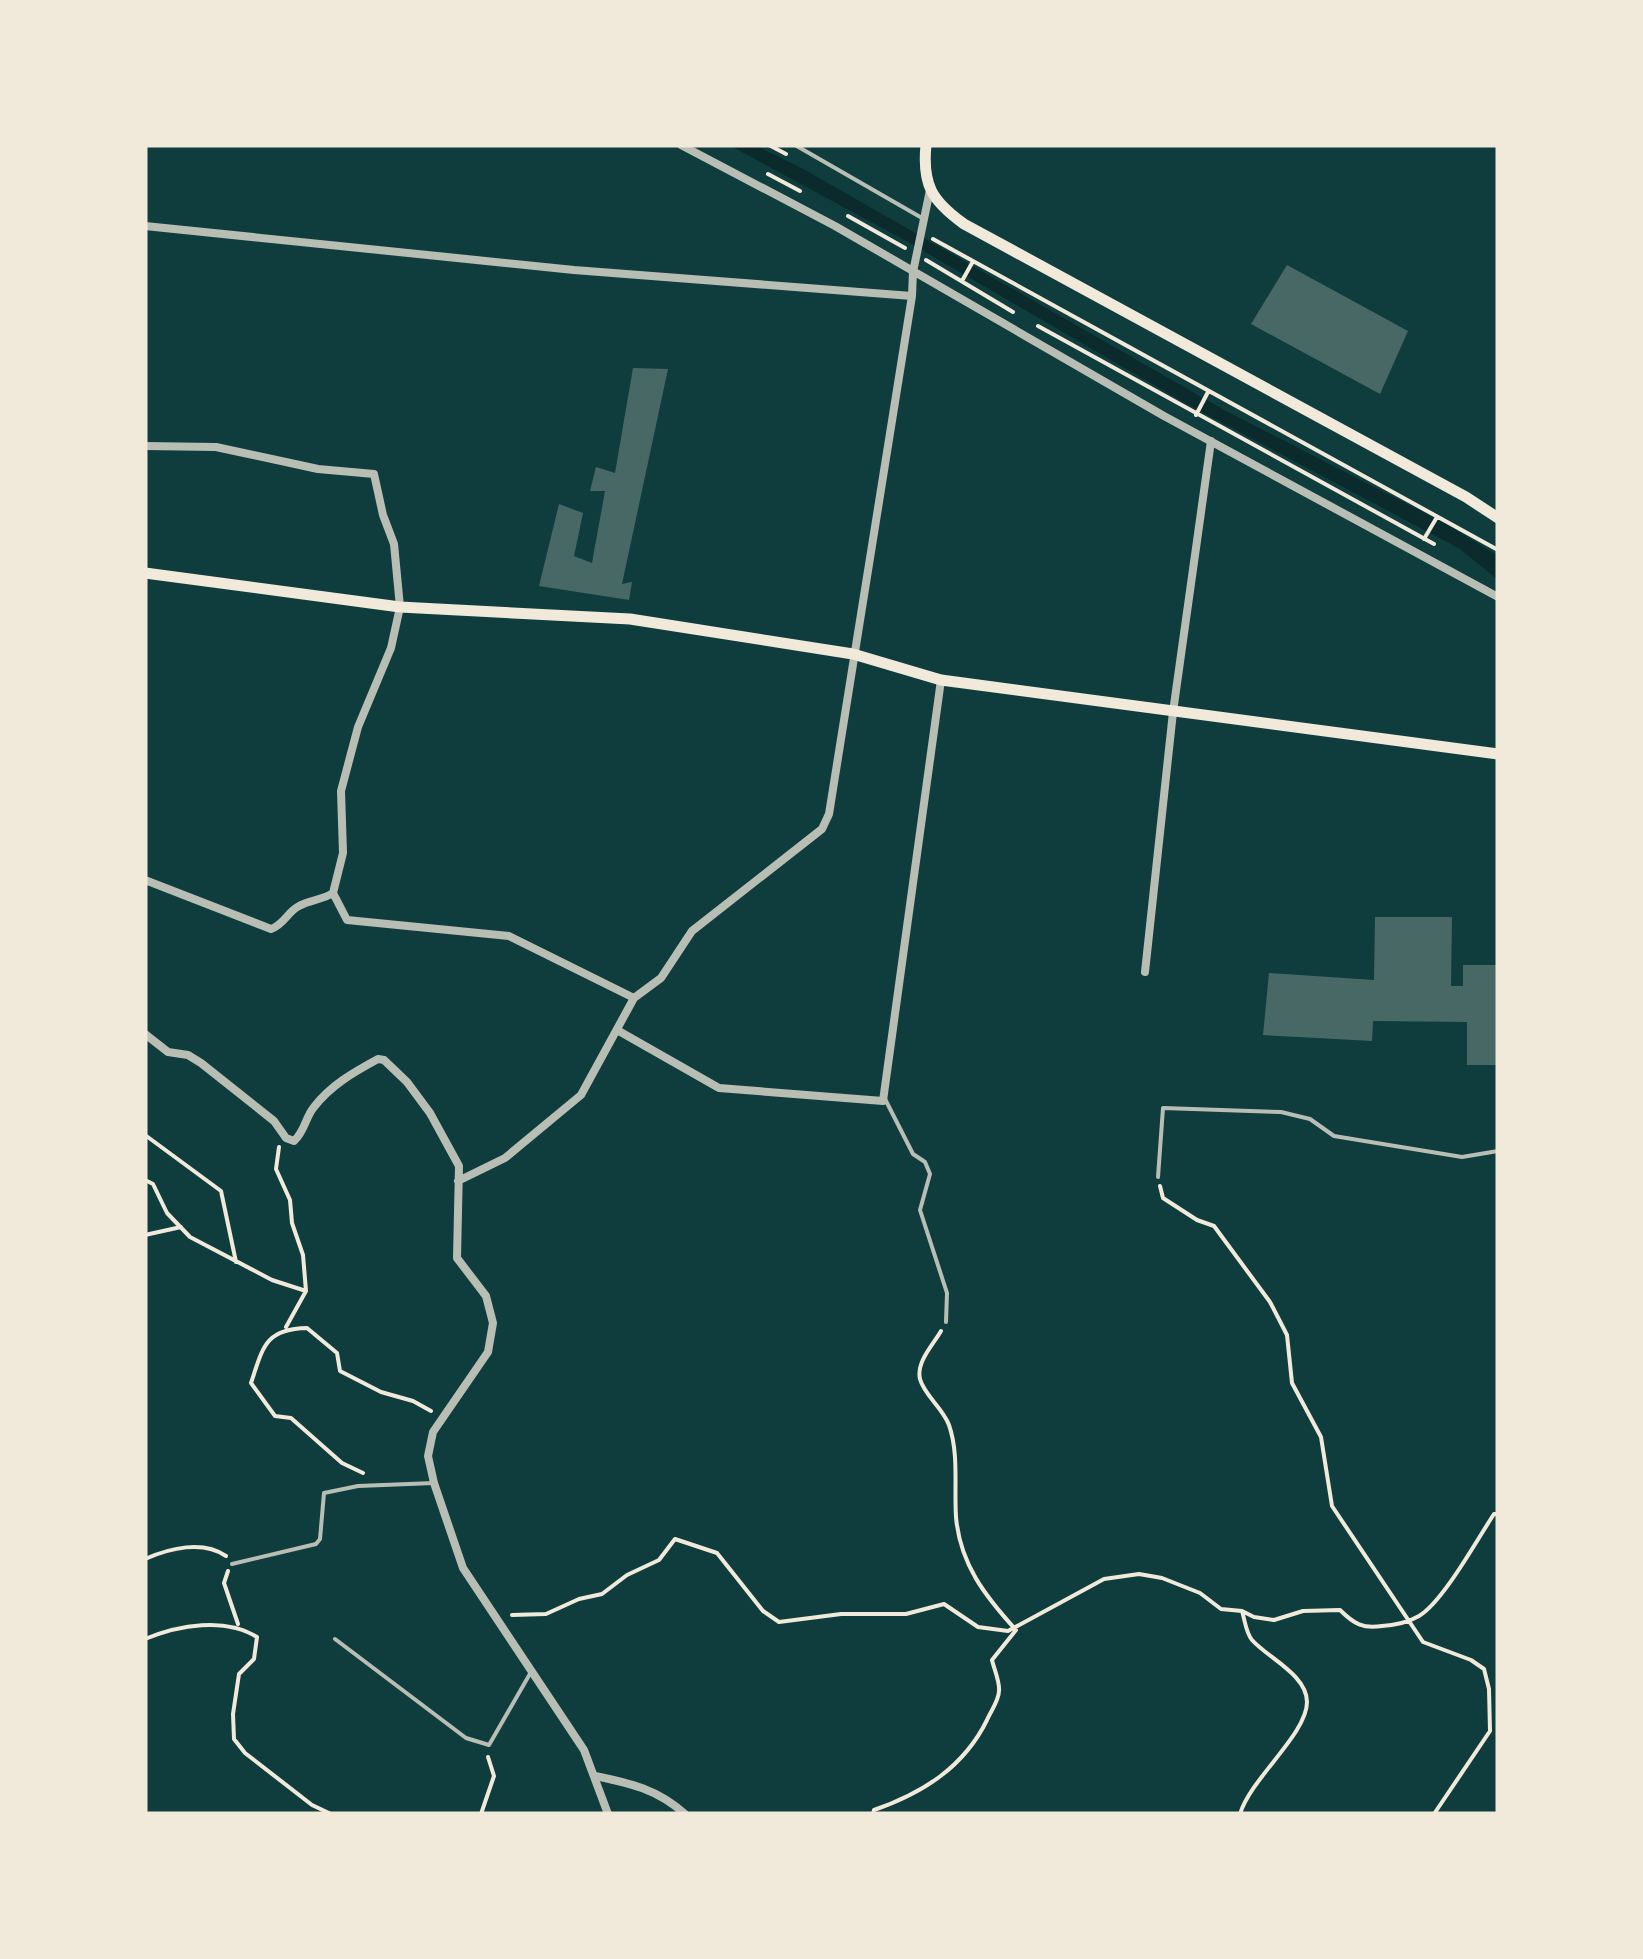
<svg xmlns="http://www.w3.org/2000/svg" width="1643" height="1959" font-family="'Alegreya Sans',sans-serif">
<style>
.water{fill:#0a2a2b}
.building{fill:#486865}
.lines{fill:none;stroke-linecap:round;stroke-linejoin:round}
.path{stroke:#f1e9da;stroke-width:4}
.service{stroke:#b8beb3;stroke-width:4}
.minor{stroke:#b8beb3;stroke-width:8}
.secondary{stroke:#f1e9da;stroke-width:11}
</style>
<rect width="100%" height="100%" fill="#0f3d3e"/>
<!-- water -->
<path class="water" d="M729 145H755L807 171 1224 410 1448 525 1498 556V580L1460 549 1185 403 908 242Z"/>
<!-- building -->
<path class="building" d="M1287 265 1408 331 1380 394 1251 324Z
M633 368 668 369 622 584 632 582 629 600 539 586 559 504 583 513 574 556 592 563 605 491H590L596 467 615 473Z
M1375 917H1452L1451 986H1463V965H1498V1065H1467V1022L1373 1021 1372 1041 1263 1035 1269 973 1374 980Z"/>
<g class="lines">
<!-- path -->
<path class="path" d="M769 145 786 154
M768 174 800 191
M848 216 905 248
M933 239 1498 550
M926 260 1013 312
M962 281 972 263
M1038 326 1434 544
M1196 415 1208 392
M1424 539 1437 517
M145 1135 221 1191 236 1262
M279 1147 276 1169 290 1200 292 1223 303 1255 306 1291 286 1327
M145 1180 153 1184 167 1213 190 1237 272 1280 306 1291
M1160 1186 1163 1198 1197 1220 1214 1226 1270 1302 1287 1335 1292 1383 1321 1437 1332 1506 1423 1642 1471 1660 1484 1669 1489 1689 1490 1731 1434 1814
M145 1235 181 1227
M363 1473 342 1463 291 1418 275 1416 251 1383C263 1347 265 1329 307 1328L337 1353 340 1371 381 1392 413 1401 431 1411
M145 1559C170 1548 203 1540 226 1556
M228 1571 224 1583 238 1624
M512 1615 546 1614 579 1599 602 1594 627 1575 659 1560 675 1539 717 1553 763 1611 779 1622 841 1614H906L944 1604 978 1627 1008 1631 1104 1579 1139 1574 1162 1578 1200 1593 1221 1609 1242 1611 1254 1617 1274 1620 1303 1611 1340 1610C1354 1624 1363 1629 1382 1626 1396 1625 1407 1623 1419 1616 1443 1602 1478 1538 1494 1514H1498
M145 1639C179 1625 225 1617 257 1637L254 1659 239 1674 233 1714 234 1739 245 1753 312 1805 331 1814
M481 1814 494 1776 488 1757
M873 1814 874 1810C923 1793 964 1767 987 1720 991 1711 999 1700 999 1691 1000 1682 994 1669 992 1660L1016 1630C985 1596 960 1564 956 1517 954 1486 959 1454 949 1425 943 1408 924 1395 920 1379 916 1362 933 1345 941 1331
M1240 1814C1251 1778 1307 1734 1307 1702 1307 1675 1268 1658 1252 1640 1246 1633 1245 1621 1242 1611"/>
<!-- service -->
<path class="service" d="M795 145 922 218
M884 1097 913 1154 925 1162 930 1174 920 1210 947 1293 946 1322
M1158 1177 1163 1108 1281 1112 1310 1119 1334 1136 1462 1157 1498 1151
M232 1564 316 1544 320 1539 324 1493 358 1486 434 1483
M335 1639 466 1738 489 1745 531 1672"/>
<!-- minor -->
<path class="minor" d="M681 145 835 226 1164 416 1498 597
M145 226 574 270 912 296
M145 446 216 447 318 469 374 474 383 515 394 544 400 607 391 648 358 727 341 791 343 853 333 893C322 900 310 900 299 906 287 912 285 924 271 929L145 880
M333 893 347 920 509 936 634 998
M1145 972 1173 712 1211 441
M617 1030 719 1088 883 1101 941 680
M145 1034 168 1052 188 1055 201 1063 274 1121 286 1138 294 1141C305 1131 305 1118 314 1107 331 1085 354 1072 378 1059L384 1060 407 1082 430 1113 459 1166 457 1258 486 1296 493 1323 488 1352 433 1432 428 1456 434 1483 463 1568 584 1750 608 1814
M458 1181 505 1158 581 1095 634 998 661 978 692 931 822 829 829 814 912 296 913 272 930 190
M595 1776C630 1783 657 1789 685 1814"/>
<!-- secondary -->
<path class="secondary" d="M926 145C922 185 932 201 964 224L1466 497 1498 518
M145 573 400 607 630 619 853 654 941 680 1498 754"/>
</g>
<!-- border -->
<rect width="1643" height="1959" fill="none" stroke="#f1e9da" stroke-width="295"/>
</svg>
